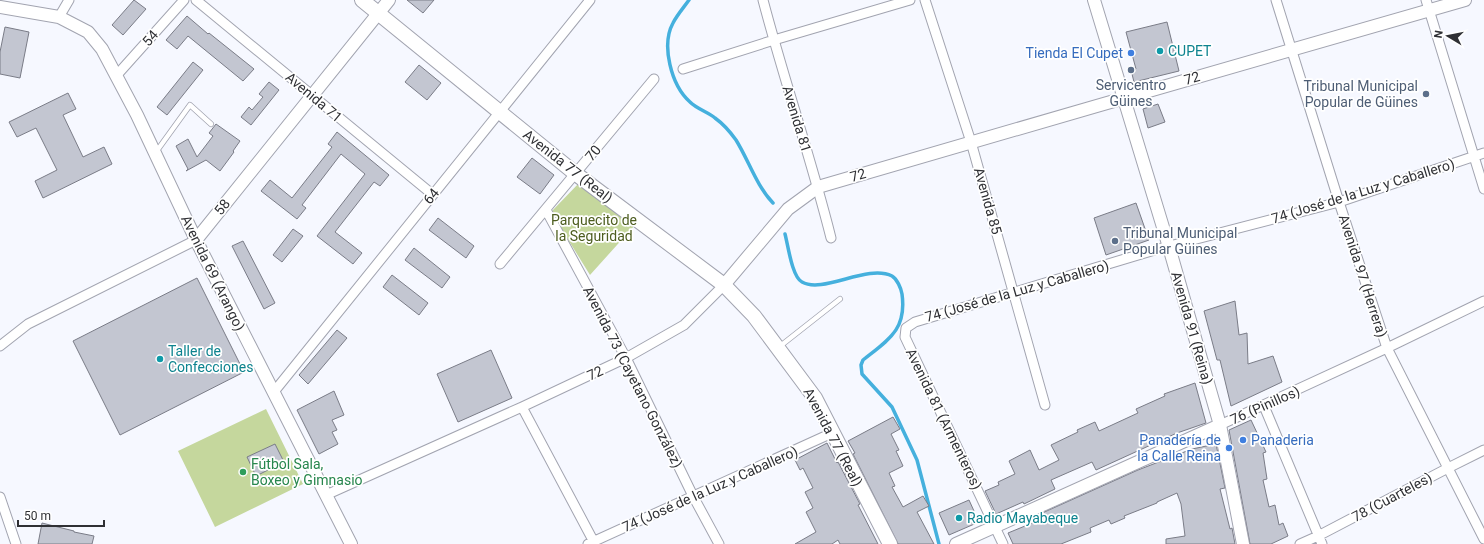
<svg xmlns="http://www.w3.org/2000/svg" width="1484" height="544" font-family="Roboto,sans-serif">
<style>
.green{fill:#c5d79d}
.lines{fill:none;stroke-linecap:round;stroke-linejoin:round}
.stream{stroke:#45b0dd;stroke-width:3.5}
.building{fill:#c3c6d1;stroke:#7a7c87}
.lane-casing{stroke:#a2a4b0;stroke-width:6}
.street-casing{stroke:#a2a4b0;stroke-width:11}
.secondary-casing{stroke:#a2a4b0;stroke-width:14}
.primary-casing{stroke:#a2a4b0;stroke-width:16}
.lane{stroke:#fff;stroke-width:4.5}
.street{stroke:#fff;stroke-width:9}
.secondary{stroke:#fff;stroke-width:12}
.primary{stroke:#fff;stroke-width:14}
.culture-dot{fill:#0f9aa8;stroke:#fff;stroke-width:1.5}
.shop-dot{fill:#3f7fe0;stroke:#fff;stroke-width:1.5}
.service-dot{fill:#5c6f8a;stroke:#fff;stroke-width:1.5}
.leisure-dot{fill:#2e9e5b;stroke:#fff;stroke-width:1.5}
.labels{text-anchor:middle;stroke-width:3.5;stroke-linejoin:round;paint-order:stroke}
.street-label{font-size:14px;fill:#2f3034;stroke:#fff}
.culture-label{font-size:14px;fill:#0d838f;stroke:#fff;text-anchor:start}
.shop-label{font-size:14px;fill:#366cbe;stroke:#fff;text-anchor:end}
.service-label{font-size:14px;fill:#4e5e75;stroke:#fff}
.park-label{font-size:14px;fill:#4d5d1f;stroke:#fff}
.leisure-label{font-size:14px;fill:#27864d;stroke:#fff;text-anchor:start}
</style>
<rect width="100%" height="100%" fill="#f6f8ff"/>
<!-- green -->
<path class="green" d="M580 182 635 225 590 275 551 212Z
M266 409 303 484 215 527 178 451Z"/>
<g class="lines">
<!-- stream -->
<path class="stream" d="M689 0C684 7 677 15 673 23 661 45 671 85 690 102 697 109 708 112 715 118 722 123 731 133 736 140 749 161 756 185 773 203
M785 234C788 245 792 277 802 282 823 294 867 264 892 276 897 279 901 288 902 294 907 330 888 340 863 360L861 365 862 374 892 407 917 460 939 544"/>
</g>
<!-- building -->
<path class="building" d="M134 0 146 9 123 35 112 25Z
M407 0H434L423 13Z
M187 16 208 34 209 33 254 69 243 81 188 36 177 49 166 40Z
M1167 22 1179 71 1134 82 1131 70 1136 69 1126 32Z
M5 27 29 32 20 78 0 74V52Z
M193 62 203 70 167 115 157 107Z
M419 65 441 83 427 100 405 82Z
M269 82 279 90 251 125 241 117 249 107 252 110 263 97 259 94Z
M68 93 76 109 63 115 83 157 104 147 112 164 43 198 35 181 57 170 36 128 17 137 9 122Z
M1158 104 1165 122 1148 128 1143 109Z
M216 124 240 141 233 151 234 152 220 171 206 160 186 171 188 169 176 146 188 139 197 157 213 136 209 133Z
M337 132 389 175 380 186 374 182 335 232 362 253 353 264 317 236 365 174 341 154 302 205 306 208 297 219 261 191 270 180 292 198 332 147 328 144Z
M532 158 554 175 540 194 517 177Z
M1136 203 1149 240 1106 255 1094 218Z
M438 218 474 246 466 258 429 230Z
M293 229 303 236 282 262 273 255Z
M243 241 275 303 264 309 232 246Z
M414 248 450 277 442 288 405 260Z
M392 275 428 303 419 315 383 287Z
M197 278 244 372 120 435 73 341Z
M1235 301 1239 335 1247 333 1248 364 1273 356 1282 382 1231 406 1220 360H1217L1204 311Z
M337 330 347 338 308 384 299 375Z
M491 350 512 398 458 422 437 374Z
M1195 383 1206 423 1177 433 1096 470 1092 462 1051 480 1055 489 1024 504 1023 502 996 514 985 491 999 485 998 482 1015 474 1009 461 1030 450 1039 470 1059 460 1051 445 1078 432 1077 430 1095 422 1099 431 1138 413 1136 409 1165 396 1164 394Z
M334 391 344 415 332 420 337 430 332 432 338 444 319 454 297 410Z
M893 417 900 429 891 434 899 450 896 451 903 466 889 473 895 486 892 487 903 507 923 496 929 506 917 512 934 544H898L853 454 855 453 848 441Z
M1251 420 1266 452 1263 453 1267 479 1263 480 1269 507 1275 505 1279 525 1283 523 1288 536 1271 544H1250L1229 430Z
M827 443 837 463 838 462 860 504 858 505 878 544H840L838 540 832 544H795L816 532 806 512 813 508 805 492 813 488 803 468 800 470 795 460Z
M275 444 284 462 256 476 247 457Z
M1216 444 1225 488 1220 489 1230 529 1232 528 1235 544H1166V539L1185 536 1181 504 1177 493 1157 502V503L1124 516 1125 518 1111 524 1109 520 1090 528 1091 532 1061 544H1013L1008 533 1042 519 1040 514 1138 470 1192 449Z
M969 500 979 522 949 535 939 513Z
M42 523 74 531V532L94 536 92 544H38Z"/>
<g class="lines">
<!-- lane casing -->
<g class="lane-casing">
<path id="lane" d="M156 152 190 105 211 124
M779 347 840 299"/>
</g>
<!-- street casing -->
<g class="street-casing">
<path id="street" d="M196 0 432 194
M763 0C784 80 811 158 831 238
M925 0 971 142 1045 405
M1276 0 1339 202 1387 348 1484 539
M1426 0 1484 189
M59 17 69 0
M683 69 774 40 910 0
M116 76 184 0
M546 210 626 358 693 496 719 544
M500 264 654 79
M0 346 28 324 196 240
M273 393 590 0
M1264 406 1322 544
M522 407 595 544
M1220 425 1387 348 1484 301
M326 495 522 407 626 358 684 325 724 285
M0 497 16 544
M588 544 832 433
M1003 544 905 337 906 328 915 322 1158 249 1339 202 1484 153
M1300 544 1318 536 1448 468 1484 450"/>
</g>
<!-- secondary casing -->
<g class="secondary-casing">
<path id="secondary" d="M1094 0 1169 247 1220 425 1243 544
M0 7 59 17 88 32 102 49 137 115 196 240 351 544
M196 240 389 0
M724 285 788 209 818 187C1033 123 1250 63 1465 0
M956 544 1220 425"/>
</g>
<!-- primary casing -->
<g class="primary-casing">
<path id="primary" d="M362 0 576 174 724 285 754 316 815 398 890 544"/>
</g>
<!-- lane -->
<use href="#lane" class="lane"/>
<!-- street -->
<use href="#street" class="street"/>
<!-- secondary -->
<use href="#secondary" class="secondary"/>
<!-- primary -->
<use href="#primary" class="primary"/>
</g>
<!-- markers -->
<g class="culture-dot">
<circle cx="1160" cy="51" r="4"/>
<circle cx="160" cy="359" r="4"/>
<circle cx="959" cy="518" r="4"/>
</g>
<g class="shop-dot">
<circle cx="1131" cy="53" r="4"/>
<circle cx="1243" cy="440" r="4"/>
<circle cx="1229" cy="448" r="4"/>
</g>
<g class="service-dot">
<circle cx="1131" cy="70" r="4"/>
<circle cx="1426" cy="94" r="4"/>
<circle cx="1115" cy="241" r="4"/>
</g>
<circle class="leisure-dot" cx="243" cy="472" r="4"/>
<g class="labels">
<!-- street labels -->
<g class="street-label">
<text transform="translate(150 38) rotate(-48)" y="5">54</text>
<text transform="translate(1192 78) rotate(-16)" y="5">72</text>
<text transform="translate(314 97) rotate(40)" y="5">Avenida 71</text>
<text transform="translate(797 119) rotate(73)" y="5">Avenida 81</text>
<text transform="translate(593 153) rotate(-50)" y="5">70</text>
<text transform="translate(568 166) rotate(38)" y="5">Avenida 77 (Real)</text>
<text transform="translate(858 175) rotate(-16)" y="5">72</text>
<text transform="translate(1363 191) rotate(-17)" y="5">74 (José de la Luz y Caballero)</text>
<text transform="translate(431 196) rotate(-51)" y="5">64</text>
<text transform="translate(988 201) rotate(74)" y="5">Avenida 85</text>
<text transform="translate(222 207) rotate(-52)" y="5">58</text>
<text transform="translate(213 273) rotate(64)" y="5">Avenida 69 (Arango)</text>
<text transform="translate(1363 276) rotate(72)" y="5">Avenida 97 (Herrera)</text>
<text transform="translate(1017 291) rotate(-16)" y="5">74 (José de la Luz y Caballero)</text>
<text transform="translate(1192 328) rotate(74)" y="5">Avenida 91 (Reina)</text>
<text transform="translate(595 373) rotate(-25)" y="5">72</text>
<text transform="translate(633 377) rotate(63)" y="5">Avenida 73 (Cayetano González)</text>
<text transform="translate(1265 405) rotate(-24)" y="5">76 (Pinillos)</text>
<text transform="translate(944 419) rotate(64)" y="5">Avenida 81 (Armenteros)</text>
<text transform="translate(833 437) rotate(62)" y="5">Avenida 77 (Real)</text>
<text transform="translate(710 489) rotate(-24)" y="5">74 (José de la Luz y Caballero)</text>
<text transform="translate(1392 497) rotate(-28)" y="5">78 (Cuarteles)</text>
</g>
<!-- culture labels -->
<g class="culture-label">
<text x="1168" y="56">CUPET</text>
<text x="168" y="356">Taller de<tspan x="168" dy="16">Confecciones</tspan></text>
<text x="967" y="523">Radio Mayabeque</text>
</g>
<!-- shop labels -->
<g class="shop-label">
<text x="1123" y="58">Tienda El Cupet</text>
<text x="1221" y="445">Panadería de<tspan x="1221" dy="16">la Calle Reina</tspan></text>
<text x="1251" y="445" text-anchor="start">Panaderia</text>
</g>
<!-- service labels -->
<g class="service-label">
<text x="1131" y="90">Servicentro<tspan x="1131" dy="16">Güines</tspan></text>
<text x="1418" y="91" text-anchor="end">Tribunal Municipal<tspan x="1418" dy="16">Popular de Güines</tspan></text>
<text x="1123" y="238" text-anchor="start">Tribunal Municipal<tspan x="1123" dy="16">Popular Güines</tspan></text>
</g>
<!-- park labels -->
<g class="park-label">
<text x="594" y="225">Parquecito de<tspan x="594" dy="16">la Seguridad</tspan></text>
</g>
<!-- leisure labels -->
<g class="leisure-label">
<text x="251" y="469">Fútbol Sala,<tspan x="251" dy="16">Boxeo y Gimnasio</tspan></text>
</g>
</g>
<!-- north arrow -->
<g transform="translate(1448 36) rotate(280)" stroke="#ffffff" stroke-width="3" paint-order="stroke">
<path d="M0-3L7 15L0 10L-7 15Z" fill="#2f3034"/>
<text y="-6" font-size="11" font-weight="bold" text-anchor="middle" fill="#2f3034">N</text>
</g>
<!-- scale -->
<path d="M18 520v6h86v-6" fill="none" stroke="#2f3034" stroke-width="2"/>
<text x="24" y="520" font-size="12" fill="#2f3034" stroke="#ffffff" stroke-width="3" paint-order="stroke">50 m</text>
</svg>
